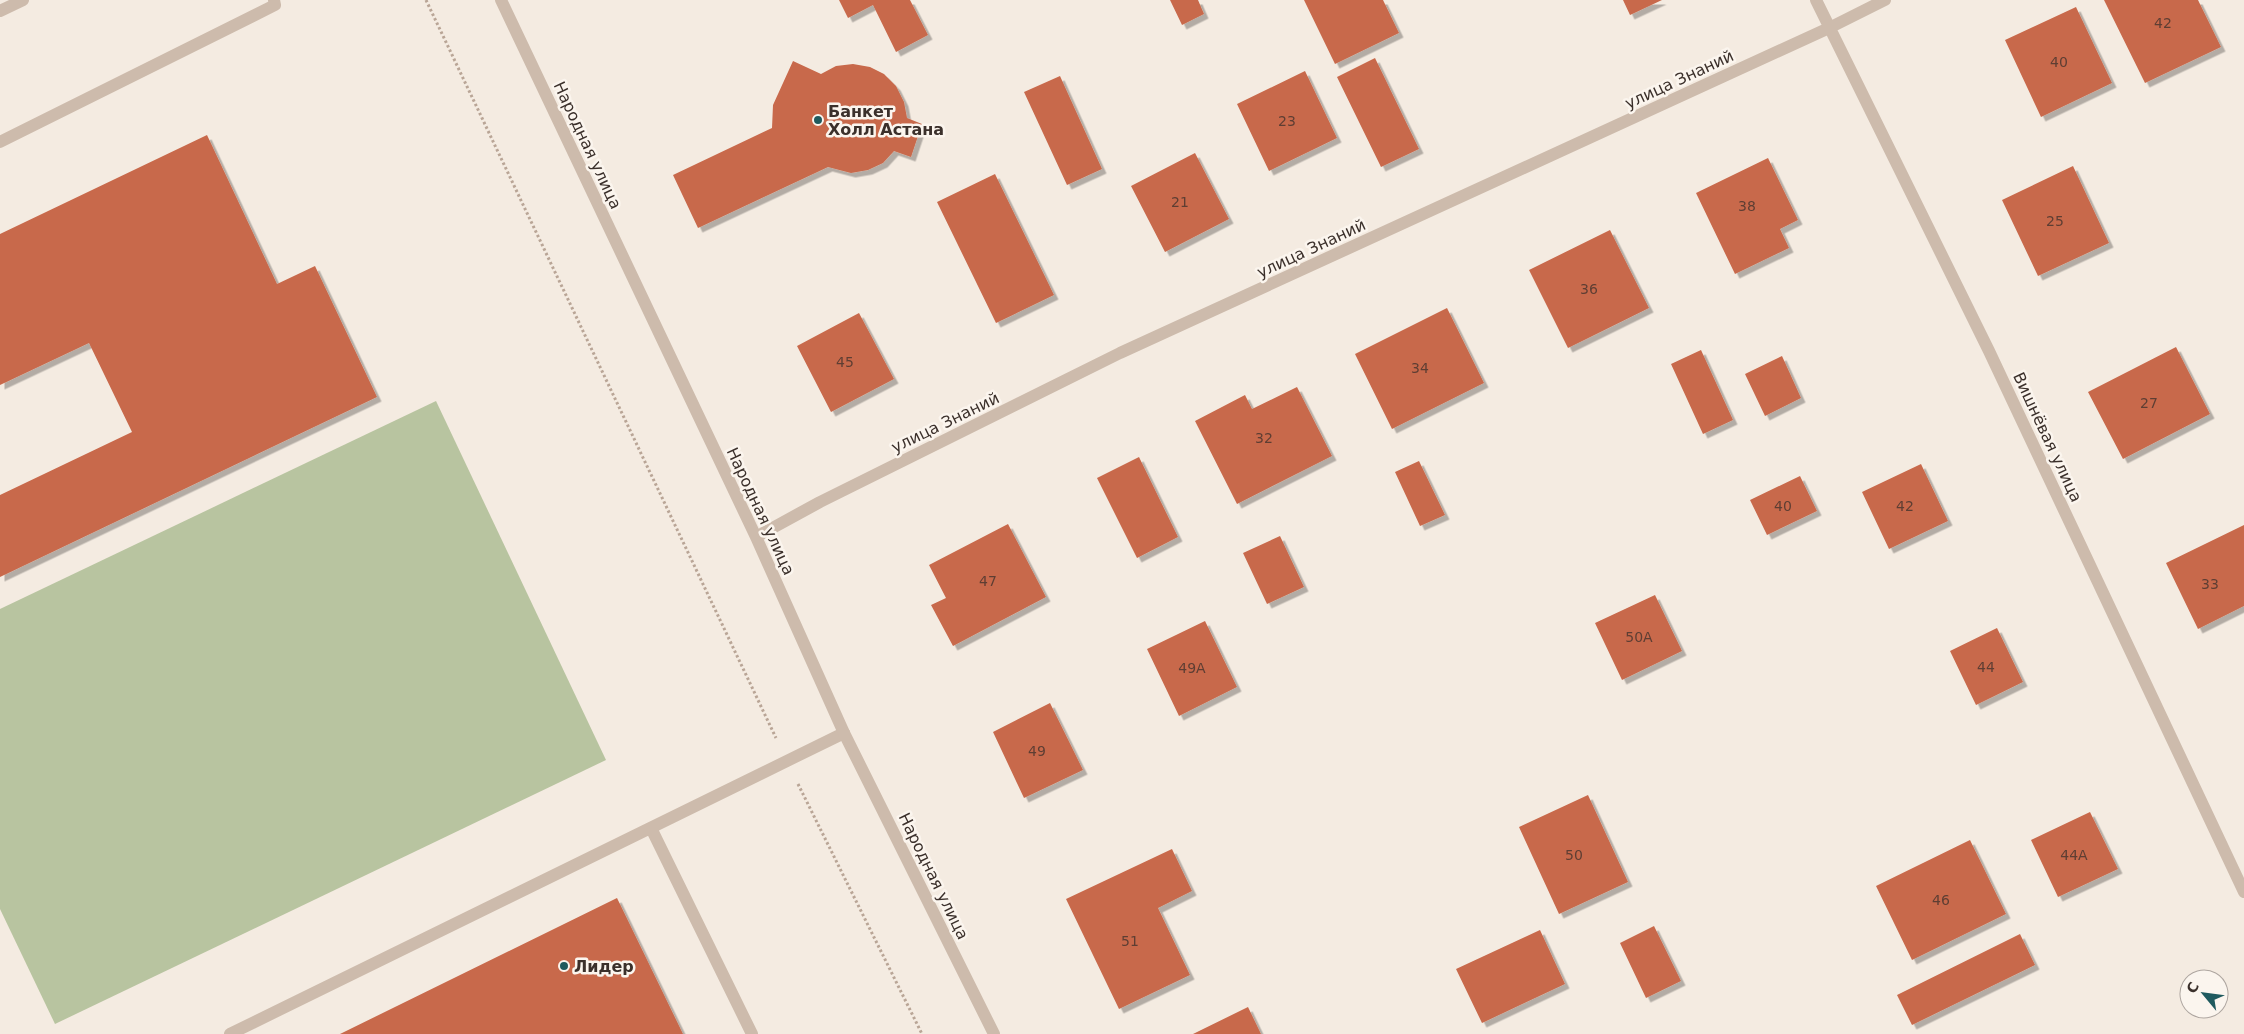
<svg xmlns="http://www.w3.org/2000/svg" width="2244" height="1034" font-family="'DejaVu Sans',sans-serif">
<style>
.garden{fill:#b8c4a0}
.building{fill:#c8694b;filter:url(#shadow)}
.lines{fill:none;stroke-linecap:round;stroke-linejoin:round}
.path{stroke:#b9a596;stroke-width:3;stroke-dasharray:2.5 2.5;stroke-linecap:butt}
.lane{stroke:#cdbbac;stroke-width:12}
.street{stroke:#cdbbac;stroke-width:12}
.poi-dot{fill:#1f5a5e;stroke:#fbf5ee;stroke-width:2}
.labels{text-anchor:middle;stroke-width:5;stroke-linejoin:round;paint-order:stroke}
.number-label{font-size:14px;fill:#5e3e33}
.street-label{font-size:16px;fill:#3b302b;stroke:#fbf5ee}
.poi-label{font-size:16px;font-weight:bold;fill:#3b302b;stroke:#fbf5ee;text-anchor:start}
</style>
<defs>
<filter id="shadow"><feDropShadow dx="4.5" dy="4.5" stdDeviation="0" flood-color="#0004"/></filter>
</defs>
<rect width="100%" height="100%" fill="#f4ebe1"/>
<!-- garden -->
<path class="garden" d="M436 401 606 760 55 1024 0 909V609Z"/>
<!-- building -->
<path class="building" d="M839 0H910L928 35 896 52 873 5 848 18Z
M1170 0H1198L1204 14 1182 25Z
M1304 0H1383L1399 33 1335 64Z
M1623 0H1662L1630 15Z
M2104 0H2198L2221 47 2145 83Z
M2076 7 2112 83 2041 117 2005 40Z
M1375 58 1419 149 1381 167 1337 77Z
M793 61 821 74 836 66 853 64 870 67 884 74 896 86 904 102 907 118 922 124 911 157 894 151 883 163 868 170 851 173 828 167 698 228 673 175 772 128 773 105Z
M1305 71 1337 138 1269 171 1237 104Z
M1060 76 1102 169 1067 185 1024 92Z
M207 135 277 284 315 266 377 397 0 577V495L132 432 89 343 0 385V234Z
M1195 153 1229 219 1165 252 1131 186Z
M1768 158 1798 220 1780 229 1789 248 1735 274 1696 193Z
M2073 166 2109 243 2038 276 2002 200Z
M995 174 1054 295 996 323 937 202Z
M1610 230 1649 308 1568 348 1529 270Z
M1447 308 1484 383 1392 429 1355 354Z
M859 313 894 379 831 412 797 346Z
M2176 347 2210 414 2123 459 2088 392Z
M1701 350 1733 420 1703 434 1671 364Z
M1782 356 1801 398 1765 416 1745 374Z
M1297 387 1332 456 1237 504 1195 421 1245 395 1252 409Z
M1139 457 1178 537 1137 558 1097 478Z
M1419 461 1445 515 1420 526 1395 472Z
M1921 464 1948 521 1889 549 1862 492Z
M1800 476 1817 511 1767 535 1750 500Z
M1008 524 1046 597 953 646 931 605 946 598 929 565Z
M2244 525V606L2198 629 2166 563Z
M1280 536 1304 587 1267 604 1243 553Z
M1655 595 1682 651 1622 680 1595 623Z
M1205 621 1237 687 1179 716 1147 649Z
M1997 628 2023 682 1976 705 1950 651Z
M1050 703 1083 770 1024 798 993 732Z
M1588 795 1628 882 1559 914 1519 827Z
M2090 812 2118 869 2058 897 2031 840Z
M1970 840 2006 914 1912 960 1876 886Z
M1172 849 1192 891 1158 908 1190 975 1119 1009 1066 899Z
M617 898 683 1034H340Z
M1654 926 1681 981 1646 998 1620 943Z
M1540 930 1565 984 1482 1023 1456 969Z
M2020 934 2035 965 1912 1025 1897 995Z
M1248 1007 1261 1034H1193Z"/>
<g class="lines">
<!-- path -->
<path class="path" d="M426 0 776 738
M798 784 922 1034"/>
<!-- lane -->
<path class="lane" d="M0 142 275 5 274 0
M651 828 752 1034
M230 1034 844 733"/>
<!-- street -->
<path class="street" d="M501 0 756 537 844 733 994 1034
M1816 0 1989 351 2244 892
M0 11 23 0
M756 537 820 502 1120 353 1829 28 1885 0"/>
</g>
<!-- markers -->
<g class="poi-dot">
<circle cx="818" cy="120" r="5"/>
<circle cx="564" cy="966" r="5"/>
</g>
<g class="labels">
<!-- number labels -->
<g class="number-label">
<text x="2163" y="28">42</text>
<text x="2059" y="67">40</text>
<text x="1287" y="126">23</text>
<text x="1180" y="207">21</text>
<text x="1747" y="211">38</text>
<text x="2055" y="226">25</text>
<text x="1589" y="294">36</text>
<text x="845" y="367">45</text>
<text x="1420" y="373">34</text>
<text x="2149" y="408">27</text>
<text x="1264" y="443">32</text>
<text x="1783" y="511">40</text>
<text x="1905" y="511">42</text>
<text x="988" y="586">47</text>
<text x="2210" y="589">33</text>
<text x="1639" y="642">50А</text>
<text x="1986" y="672">44</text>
<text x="1192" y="673">49А</text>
<text x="1037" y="756">49</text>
<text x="1574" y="860">50</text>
<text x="2074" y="860">44А</text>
<text x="1941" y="905">46</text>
<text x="1130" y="946">51</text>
</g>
<!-- street labels -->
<g class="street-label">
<text transform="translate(1679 79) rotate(-25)" y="6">улица Знаний</text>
<text transform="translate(588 145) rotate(65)" y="6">Народная улица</text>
<text transform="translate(1311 248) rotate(-25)" y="6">улица Знаний</text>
<text transform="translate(945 422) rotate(-26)" y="6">улица Знаний</text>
<text transform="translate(2048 437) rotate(65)" y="6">Вишнёвая улица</text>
<text transform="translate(761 511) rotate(65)" y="6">Народная улица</text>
<text transform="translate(934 876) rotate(64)" y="6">Народная улица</text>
</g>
<!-- poi labels -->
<g class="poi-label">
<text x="828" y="117">Банкет<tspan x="828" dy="18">Холл Астана</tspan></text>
<text x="574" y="972">Лидер</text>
</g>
</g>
<!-- north arrow -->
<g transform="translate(2204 994) rotate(299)"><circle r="24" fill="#fbf5ee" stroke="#aea6a0"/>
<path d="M0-4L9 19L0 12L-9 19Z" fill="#1f5a5e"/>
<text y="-8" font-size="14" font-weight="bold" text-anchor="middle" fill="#3b302b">С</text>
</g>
</svg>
